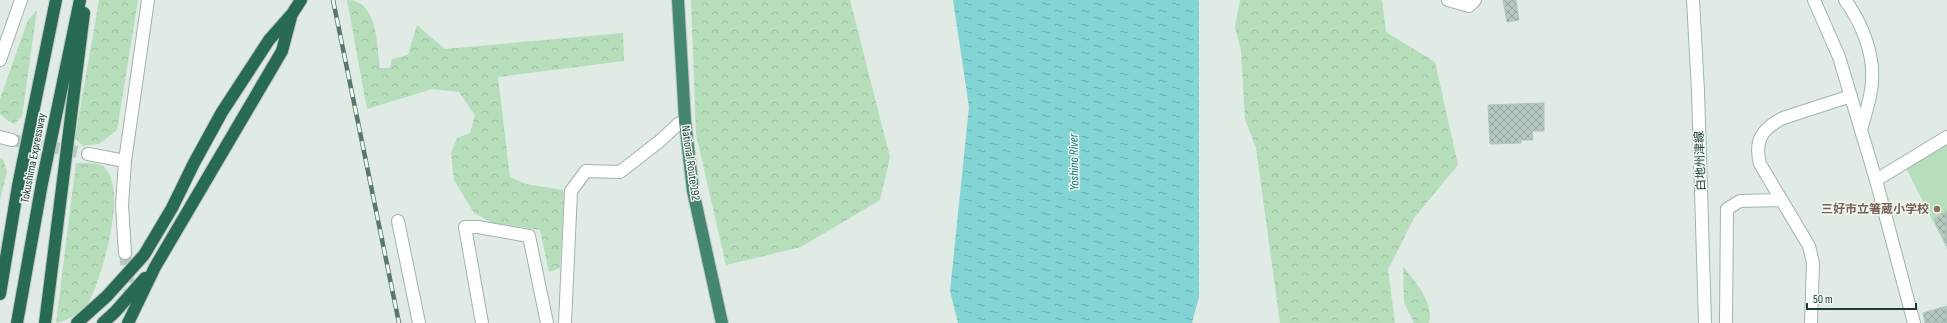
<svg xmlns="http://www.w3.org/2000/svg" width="1947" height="323" font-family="'Sofia Sans Condensed','Noto Sans JP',sans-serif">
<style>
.forest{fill:url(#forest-crowns)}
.garden{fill:#b6debb}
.water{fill:url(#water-ripples)}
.building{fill:url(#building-cross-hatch);stroke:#b1c5ba}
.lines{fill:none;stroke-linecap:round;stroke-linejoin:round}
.minor-tunnel{stroke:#b9c8c0;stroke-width:12;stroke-dasharray:12 6;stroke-linecap:butt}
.tertiary-tunnel{stroke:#b9c8c0;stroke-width:12;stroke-dasharray:12 6;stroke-linecap:butt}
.minor-casing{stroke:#a2b3aa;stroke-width:14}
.tertiary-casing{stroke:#a2b3aa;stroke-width:14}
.secondary-casing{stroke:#9db8aa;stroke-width:14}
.trunk-casing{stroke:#c0c8c5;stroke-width:14}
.motorway-casing{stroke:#c0c8c5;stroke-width:14}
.minor{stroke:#fff;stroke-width:12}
.tertiary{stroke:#fff;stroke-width:12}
.secondary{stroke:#fff;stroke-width:12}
.trunk{stroke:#45876e;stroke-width:12}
.motorway{stroke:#296a53;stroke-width:12}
.rail-casing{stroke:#59786b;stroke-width:4.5}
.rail{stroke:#f0f8f2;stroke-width:3;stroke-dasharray:9;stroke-linecap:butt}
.education-dot{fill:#8d6e63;stroke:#f0f8f2;stroke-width:1.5}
.labels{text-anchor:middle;stroke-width:3;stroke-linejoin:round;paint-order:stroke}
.street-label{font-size:12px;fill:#1f3c30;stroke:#f0f8f2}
.education-label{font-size:12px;font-weight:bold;fill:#785e54;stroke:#f0f8f2;text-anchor:end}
.water-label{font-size:13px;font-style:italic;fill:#167a7c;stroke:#f0f8f2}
</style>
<defs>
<pattern id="forest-crowns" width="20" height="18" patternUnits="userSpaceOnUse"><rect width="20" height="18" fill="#b6debb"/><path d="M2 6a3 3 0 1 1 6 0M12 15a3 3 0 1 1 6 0" fill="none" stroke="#9cbfa1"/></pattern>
<pattern id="water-ripples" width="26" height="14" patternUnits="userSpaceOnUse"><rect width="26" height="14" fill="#83d4d5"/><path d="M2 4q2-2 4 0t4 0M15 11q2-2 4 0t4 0" fill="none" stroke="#6badad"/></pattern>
<pattern id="building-cross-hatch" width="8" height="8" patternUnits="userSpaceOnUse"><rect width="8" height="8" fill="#b7c9bf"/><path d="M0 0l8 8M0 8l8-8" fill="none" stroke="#94a49c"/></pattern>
</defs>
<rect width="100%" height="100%" fill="#dfebe4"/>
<!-- forest -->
<path class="forest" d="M99 0H138L117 130 99 144 83 146 75 138Z
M347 0C378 0 377 46 380 68H390L392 59 408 55 417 25 445 49 623 33 624 61 498 77 510 177 525 184 564 190 560 268 549 272 540 230 493 223 474 213 454 180 451 153 457 138 470 133 475 115 459 92 432 89 367 109Z
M691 0H850L890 157 880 200 801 247 726 265 696 134Z
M1240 0H1382L1386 32 1435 62 1458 165 1414 218 1388 270 1395 323H1280L1256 148 1245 119 1241 50 1235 27Z
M37 10 22 116 15 124 8 121 0 114V99L28 20Z
M0 158 3 159 7 172 0 200Z
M76 163C84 163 99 162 105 168 128 191 101 281 87 306 83 312 62 323 56 323Z
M1403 266C1414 280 1435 304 1429 323H1414L1404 302Z"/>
<!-- garden -->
<path class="garden" d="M1947 143V249L1906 168Z"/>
<!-- water -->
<path class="water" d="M953 0H1199V297L1192 323H958L950 291 969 107Z"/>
<!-- building -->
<path class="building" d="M1503 0H1516L1519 20 1507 22Z
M1544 103V131H1532L1533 140H1521V143L1490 144 1488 105Z
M1947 211V246L1935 222V218Z
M1947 306V323H1925L1923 313Z"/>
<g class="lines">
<!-- minor-tunnel -->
<path class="minor-tunnel" d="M12 140 88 154"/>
<!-- tertiary-tunnel -->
<path class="tertiary-tunnel" d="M125 253 131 303"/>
<!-- minor casing -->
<g class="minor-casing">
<path id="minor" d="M1448 0 1469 6 1475 0
M1845 0C1861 22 1874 52 1872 80 1872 96 1865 114 1861 130
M0 60 21 0
M0 137 12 140
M88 154 125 161
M1876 180 1947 137
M398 221 419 323
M482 323 465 227H478L529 236 547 323
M565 323 571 191 586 171 620 172 661 140 678 124 685 121
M1726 323 1727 209 1740 201 1782 200
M1811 323 1813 263 1809 246 1760 164C1754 140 1762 129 1783 118L1851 96"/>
</g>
<!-- tertiary casing -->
<g class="tertiary-casing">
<path id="tertiary" d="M1814 0 1839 57 1876 180 1914 323
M125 253 122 205 125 161 148 0"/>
</g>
<!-- secondary casing -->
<g class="secondary-casing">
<path id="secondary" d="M1693 0 1698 91 1705 323"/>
</g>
<!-- trunk casing -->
<g class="trunk-casing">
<path id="trunk" d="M678 0 685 121 693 191 722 323"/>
</g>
<!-- motorway casing -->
<g class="motorway-casing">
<path id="motorway" d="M0 294 18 186 56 0
M17 323 42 183 80 0
M45 323 84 13
M77 323 107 296 144 255 172 208 194 163 222 112 269 40 292 14 301 0
M103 323 115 312 145 278
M128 323 155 267 282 51 291 17"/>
</g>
<!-- minor -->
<use href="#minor" class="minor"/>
<!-- tertiary -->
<use href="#tertiary" class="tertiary"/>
<!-- secondary -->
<use href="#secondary" class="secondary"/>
<!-- trunk -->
<use href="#trunk" class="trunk"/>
<!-- motorway -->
<use href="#motorway" class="motorway"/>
<!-- rail casing -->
<g class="rail-casing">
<path id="rail" d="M333 0 399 323"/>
</g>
<!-- rail -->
<use href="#rail" class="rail"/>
</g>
<!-- markers -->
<circle class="education-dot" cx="1937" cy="209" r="4"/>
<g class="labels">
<!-- street labels -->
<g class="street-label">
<text transform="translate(33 158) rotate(-79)" y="4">Tokushima Expressway</text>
<text transform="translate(1700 161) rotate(-92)" y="4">白地州津線</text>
<text transform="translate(691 163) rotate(82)" y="4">National Route 192</text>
</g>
<!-- education labels -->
<g class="education-label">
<text x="1929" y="213">三好市立箸蔵小学校</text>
</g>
<!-- water labels -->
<g class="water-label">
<text transform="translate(1073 162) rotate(-91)" y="5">Yoshino River</text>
</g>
</g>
<!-- scale -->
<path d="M1807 303v6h109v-6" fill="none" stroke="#1f3c30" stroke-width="2"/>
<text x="1813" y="303" font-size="12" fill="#1f3c30" stroke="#f0f8f2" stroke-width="3" paint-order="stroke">50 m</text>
</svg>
